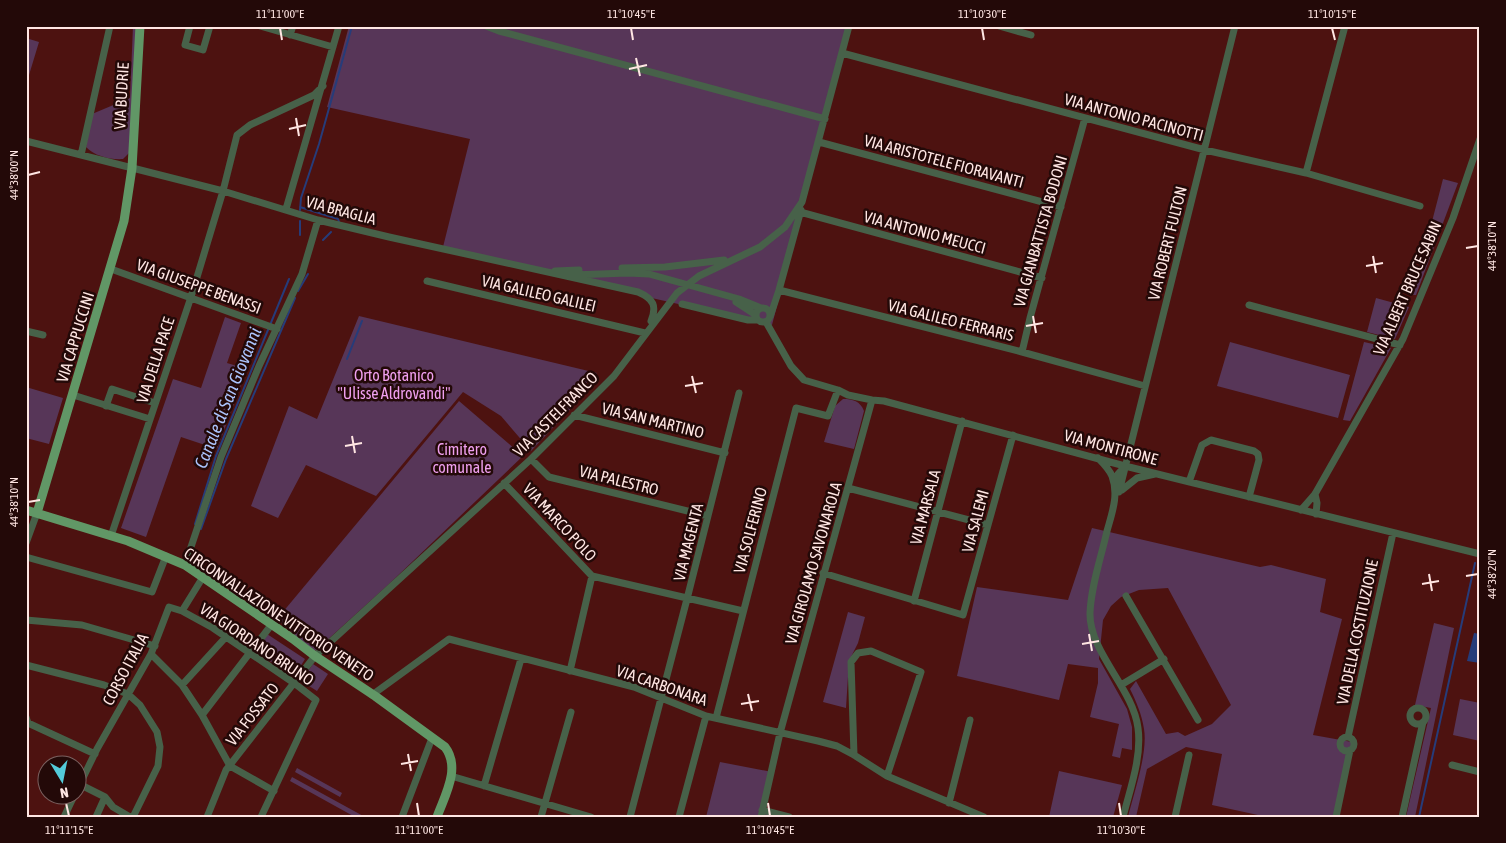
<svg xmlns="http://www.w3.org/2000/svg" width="1506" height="843" font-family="'Asap Condensed',sans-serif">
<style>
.green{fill:#573658}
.water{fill:#263c7a}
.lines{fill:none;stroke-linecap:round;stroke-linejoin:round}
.stream{stroke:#263c7a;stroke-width:2}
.minor{stroke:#476149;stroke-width:7}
.major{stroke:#619766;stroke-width:9}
.ticks{fill:none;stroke:#ffe6e3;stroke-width:2}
.labels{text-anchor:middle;stroke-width:5;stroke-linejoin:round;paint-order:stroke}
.street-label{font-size:16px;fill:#ffe6e3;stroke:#230908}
.park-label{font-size:16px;fill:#f0a0f0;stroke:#230908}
.water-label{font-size:18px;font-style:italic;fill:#abc3fb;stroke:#230908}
.neatline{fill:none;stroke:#ffe6e3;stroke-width:2}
.ticks-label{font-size:12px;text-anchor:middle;fill:#ffe6e3}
</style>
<rect width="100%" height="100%" fill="#4d1210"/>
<!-- green -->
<path class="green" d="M133 26H137L129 153 123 159C111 160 94 156 86 147L92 114 130 98Z
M349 26H850L772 325 442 251 470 139 327 107Z
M26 38 39 42 26 85Z
M1443 179 1458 183 1416 295H1413Z
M1376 298 1409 307 1395 339 1367 332Z
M359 316 597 373 572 397 577 402 531 451 501 416 463 392 376 496 306 465 278 518 251 506 289 406 317 419Z
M225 317 241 323 227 363 247 369 217 449 181 437 146 537 121 528 173 379 201 388Z
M1230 342 1350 375 1338 418 1217 386Z
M1364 342 1391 348 1350 421 1343 420Z
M26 387 63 398 49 444 26 438Z
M843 399C853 399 860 401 864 411L854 449 824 442 835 406Z
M459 401 523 456 389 584 314 652 277 619Z
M1092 528 1260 567 1271 565 1326 579 1320 612 1342 619 1313 735 1352 742 1336 817H1267L1212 805 1222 754 1186 747 1147 769 1136 817H1128C1134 792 1148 753 1144 729 1142 715 1136 701 1130 689L1136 681 1166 734 1178 732 1185 736 1212 724 1231 705 1168 588 1139 590 1121 597 1111 606 1103 620 1099 659 1127 709 1132 727V750L1122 748 1120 758 1112 756 1119 724 1090 717 1098 683V668L1068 664 1059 700 957 676 977 587 1068 600Z
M848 612 865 617 858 643 849 661 846 708 823 702Z
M1434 623 1454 628 1415 817H1406L1431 708 1415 705Z
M267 634 305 659 294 677 256 652Z
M313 664 328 674 317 691 301 681Z
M1460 699 1480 703V741L1453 735Z
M720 762 772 772 762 811 775 817H706Z
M297 768 342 793 340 797 295 772Z
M1059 771 1122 785 1113 817H1049Z
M292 777 365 817H355L290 781Z"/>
<!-- water -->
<path class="water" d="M1474 633 1480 634V663L1467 661Z"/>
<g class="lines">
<!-- stream -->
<path class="stream" d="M300 207 338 219 339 222
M300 210 301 198 319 144 352 26
M300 221V235
M323 240 331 232
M298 291 308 274
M347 359 362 321
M195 524 216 456 289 279
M201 529 226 459 295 298
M1479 545 1480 543
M1419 817 1475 563"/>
<!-- minor -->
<path class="minor" d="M190 26 185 45 203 50 210 26
M260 26 333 47
M486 26 499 31 825 119
M999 26 1031 35
M290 35 293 26
M842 53 1205 150 1306 173 1420 206
M26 141 223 191 318 220 389 237 638 292C654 299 657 306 651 321
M819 142 1061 207
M81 155 110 26
M1306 173 1345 26
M286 209 339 26
M800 212 1042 278
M622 268 665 267 724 260
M111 269 277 329
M555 271 579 270
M572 275 628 273 649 274 739 299 761 308
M427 281 645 333
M779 290 1022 352 1145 386
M736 302 756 315
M682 304 748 320H757
M1249 305 1400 345
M756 315a7 7 0 1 1 14 0a7 7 0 1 1-14 0Z
M770 317 779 290 801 210
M766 322 791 366 804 380 838 390 848 395 872 400 884 401 1125 466 1480 554
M26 331 43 335
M1022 352 1030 318 1085 118
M73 395 150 419
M106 406 112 389 155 403
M574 415 725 453
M1098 458C1103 463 1109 469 1112 476 1119 495 1112 513 1107 531 1101 558 1091 586 1090 613 1089 652 1133 688 1138 728 1142 757 1130 789 1123 817
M531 459 549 477 708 516
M1189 482 1202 445 1211 440 1254 451 1258 454 1259 460 1249 497
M504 483 592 576 743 611
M1115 485 1118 474 1125 466
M848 488 988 525
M1122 490 1137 478 1155 474
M1119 492 1235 26
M1315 494 1317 503 1316 514
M1301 510 1315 494 1403 339 1453 218 1480 139
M111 536 191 297 223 191 237 135 250 125 314 95 323 86
M26 543 37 513
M26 557 152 592 166 556
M185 565 221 457 259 366 302 274 318 220
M823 573 963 615 1013 435
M1126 596 1198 720
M914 601 962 421
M182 611 213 628 294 683 316 700 261 817
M26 620 82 625 155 646
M151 654 182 685 202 715 230 766 274 791
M26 665 104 685 128 694 140 705 157 732 160 747 158 766 133 817
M570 671 592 576
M182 685 225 638
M1121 685 1164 659
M372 695 449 639 634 687 706 716 818 741 837 746 854 755 887 776 984 817
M1410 716a8 8 0 1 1 16 0a8 8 0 1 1-16 0Z
M202 715 272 624
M26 717 28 723 95 754
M716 718 796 408 828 416 838 390
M1340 744a7 7 0 1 1 14 0a7 7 0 1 1-14 0Z
M1348 737 1393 533
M854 755 851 662 858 653 871 651 921 672 887 776
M1452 765 1480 772
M451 776 591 817
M79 784 105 797 113 807 130 817
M484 786 521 659
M78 788 97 749 151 654 169 607 182 611 203 577
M949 803 970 720
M762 810 789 817
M64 817 74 796
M96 817 105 797
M207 817 226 770 315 656 531 459 614 376 677 293 699 276 760 247 785 227 802 202 849 26
M402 817 432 738
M541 817 571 712
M630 817 687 599 739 393
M679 817 706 716
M761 817 780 733 872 400
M1175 817 1189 755
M1336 817 1350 750
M1402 817 1423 722"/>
<!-- major -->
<path class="major" d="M26 510 128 541 185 565 293 639 315 656 375 696 445 747C461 768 445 795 437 817
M37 513 124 221 132 168 140 26"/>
</g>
<!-- ticks -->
<path class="ticks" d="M280 28 282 40M631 28 633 40M982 28 984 40M1332 28 1335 40M636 58 640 76M629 69 647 65M296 118 299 136M289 129 306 125M28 175 40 172M1466 248 1478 246M1373 256 1376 273M1366 266 1383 263M1033 316 1036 333M1026 326 1043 323M692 376 696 393M685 386 703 383M352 436 355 453M345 446 362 443M28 502 40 500M1429 574 1432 591M1466 576 1478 574M1422 584 1439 581M1089 634 1092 651M1082 644 1099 641M748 694 752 711M741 704 759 701M408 754 411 771M401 764 418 761M66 803 69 816M417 803 419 816M768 803 770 816M1119 803 1121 816"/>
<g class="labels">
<!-- street labels -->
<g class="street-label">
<text transform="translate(121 96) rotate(-87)" y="6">VIA BUDRIE</text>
<text transform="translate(1134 117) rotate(15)" y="6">VIA ANTONIO PACINOTTI</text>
<text transform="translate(944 161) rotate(15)" y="6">VIA ARISTOTELE FIORAVANTI</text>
<text transform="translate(341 210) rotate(15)" y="6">VIA BRAGLIA</text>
<text transform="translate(1040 231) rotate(-74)" y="6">VIA GIANBATTISTA BODONI</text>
<text transform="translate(925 232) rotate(15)" y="6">VIA ANTONIO MEUCCI</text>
<text transform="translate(1167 243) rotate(-76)" y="6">VIA ROBERT FULTON</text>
<text transform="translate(199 286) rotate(20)" y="6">VIA GIUSEPPE BENASSI</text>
<text transform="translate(1407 288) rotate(-66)" y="6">VIA ALBERT BRUCE SABIN</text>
<text transform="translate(539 293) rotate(13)" y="6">VIA GALILEO GALILEI</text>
<text transform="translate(951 320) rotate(14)" y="6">VIA GALILEO FERRARIS</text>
<text transform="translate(75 337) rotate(-73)" y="6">VIA CAPPUCCINI</text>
<text transform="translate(155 360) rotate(-72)" y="6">VIA DELLA PACE</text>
<text transform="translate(555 414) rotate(-45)" y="6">VIA CASTELFRANCO</text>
<text transform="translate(653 420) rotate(14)" y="6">VIA SAN MARTINO</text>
<text transform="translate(1111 447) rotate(15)" y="6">VIA MONTIRONE</text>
<text transform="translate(619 480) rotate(14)" y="6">VIA PALESTRO</text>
<text transform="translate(925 507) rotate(-75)" y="6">VIA MARSALA</text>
<text transform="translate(975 521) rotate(-75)" y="6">VIA SALEMI</text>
<text transform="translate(560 522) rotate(47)" y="6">VIA MARCO POLO</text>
<text transform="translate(750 530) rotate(-75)" y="6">VIA SOLFERINO</text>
<text transform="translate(688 542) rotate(-76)" y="6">VIA MAGENTA</text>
<text transform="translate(813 563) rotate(-74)" y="6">VIA GIROLAMO SAVONAROLA</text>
<text transform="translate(279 614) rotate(34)" y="6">CIRCONVALLAZIONE VITTORIO VENETO</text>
<text transform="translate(1357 632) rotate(-78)" y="6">VIA DELLA COSTITUZIONE</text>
<text transform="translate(257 644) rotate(34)" y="6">VIA GIORDANO BRUNO</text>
<text transform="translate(125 669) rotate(-62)" y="6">CORSO ITALIA</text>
<text transform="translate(662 685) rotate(19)" y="6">VIA CARBONARA</text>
<text transform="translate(252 714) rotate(-52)" y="6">VIA FOSSATO</text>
</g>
<!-- park labels -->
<g class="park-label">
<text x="394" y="381">Orto Botanico<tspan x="394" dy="18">"Ulisse Aldrovandi"</tspan></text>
<text x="462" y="455">Cimitero<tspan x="462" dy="18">comunale</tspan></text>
</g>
<!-- water labels -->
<g class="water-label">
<text transform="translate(228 398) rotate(-68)" y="6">Canale di San Giovanni</text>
</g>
</g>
<!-- border -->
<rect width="1506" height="843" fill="none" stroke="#230908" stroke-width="55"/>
<!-- north arrow -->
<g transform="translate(62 780) rotate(170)"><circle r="24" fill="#230908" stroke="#7b6160"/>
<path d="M0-4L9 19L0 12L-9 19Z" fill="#53cbda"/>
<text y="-8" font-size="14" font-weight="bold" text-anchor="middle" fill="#ffe6e3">N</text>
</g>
<rect x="28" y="28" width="1450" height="788" class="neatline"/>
<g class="ticks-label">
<text x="280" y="18">11°11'00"E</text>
<text x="631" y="18">11°10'45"E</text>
<text x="982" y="18">11°10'30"E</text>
<text x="1332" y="18">11°10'15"E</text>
<text transform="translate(14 175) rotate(-90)" y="4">44°38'00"N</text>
<text transform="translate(1492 246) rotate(-90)" y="4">44°38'10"N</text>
<text transform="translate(14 502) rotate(-90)" y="4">44°38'10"N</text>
<text transform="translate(1492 574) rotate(-90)" y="4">44°38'20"N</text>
<text x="69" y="834">11°11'15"E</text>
<text x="419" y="834">11°11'00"E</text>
<text x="770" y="834">11°10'45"E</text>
<text x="1121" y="834">11°10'30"E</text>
</g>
</svg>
